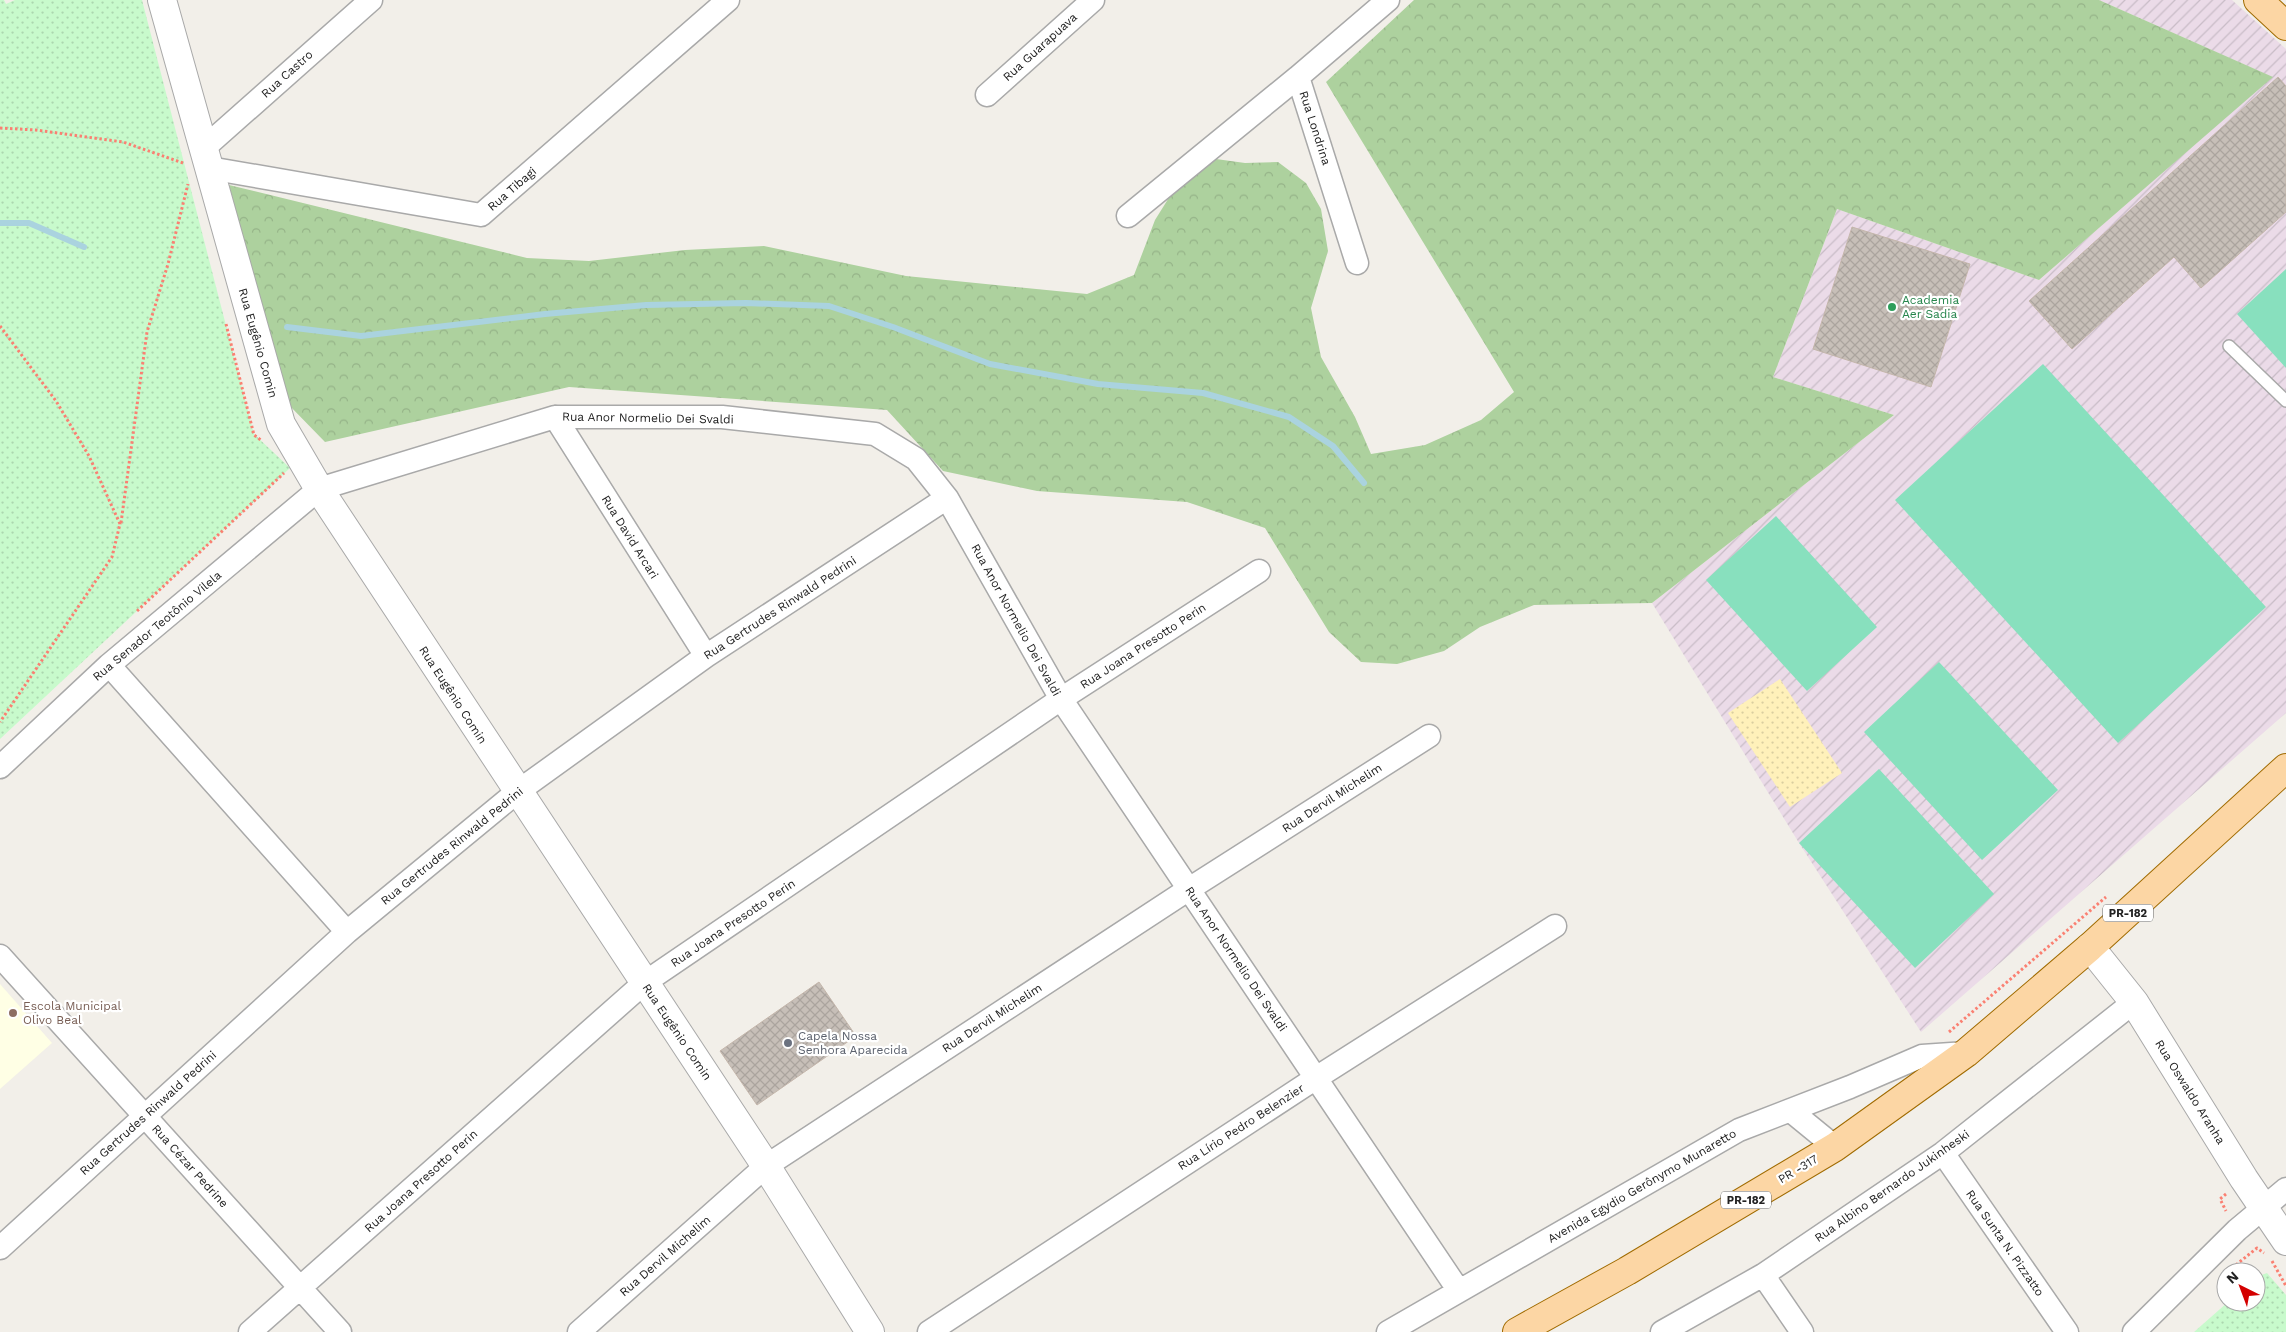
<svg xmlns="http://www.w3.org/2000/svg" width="2286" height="1332" font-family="'Work Sans',sans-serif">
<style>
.industrial{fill:url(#industrial-furrows)}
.education{fill:#ffffe5}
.forest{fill:url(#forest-crowns)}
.sand{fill:url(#sand-dots)}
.park{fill:url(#park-dots)}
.pitch{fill:#88e0be}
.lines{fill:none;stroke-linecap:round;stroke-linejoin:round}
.stream{stroke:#aad3df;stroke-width:6}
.building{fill:url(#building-cross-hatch);stroke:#c4b6ab}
.service-casing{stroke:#a9a9a9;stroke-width:14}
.minor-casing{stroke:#a9a9a9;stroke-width:25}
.tertiary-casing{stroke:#a9a9a9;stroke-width:30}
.primary-casing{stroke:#a06b00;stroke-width:30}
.path{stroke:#fa8072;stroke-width:3;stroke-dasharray:2.5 2.5;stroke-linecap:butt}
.service{stroke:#fff;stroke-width:11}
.minor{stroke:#fff;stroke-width:22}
.tertiary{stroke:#fff;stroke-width:28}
.primary{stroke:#fcd6a4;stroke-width:28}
.leisure-dot{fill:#2e9e5b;stroke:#fff;stroke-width:2}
.education-dot{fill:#8d6e63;stroke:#fff;stroke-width:2}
.worship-dot{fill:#6b7280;stroke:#fff;stroke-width:2}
.labels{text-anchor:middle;stroke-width:4.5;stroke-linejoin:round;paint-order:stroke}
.shield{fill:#fff;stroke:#646464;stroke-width:1}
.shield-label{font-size:11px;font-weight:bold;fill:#222}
.street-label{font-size:12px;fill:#222;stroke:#fff}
.leisure-label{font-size:12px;fill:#27864d;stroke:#fff;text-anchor:start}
.education-label{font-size:12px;fill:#785e54;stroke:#fff;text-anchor:start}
.worship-label{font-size:12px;fill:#5b616d;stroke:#fff;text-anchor:start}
</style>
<defs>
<pattern id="industrial-furrows" width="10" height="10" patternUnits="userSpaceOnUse" patternTransform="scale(1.25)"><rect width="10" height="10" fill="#ebdbe8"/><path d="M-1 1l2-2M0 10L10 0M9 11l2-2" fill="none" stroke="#c9bcc7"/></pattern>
<pattern id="forest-crowns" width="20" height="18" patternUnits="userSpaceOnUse" patternTransform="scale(1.25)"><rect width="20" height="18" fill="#add19e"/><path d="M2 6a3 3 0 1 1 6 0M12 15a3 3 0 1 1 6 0" fill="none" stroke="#95b388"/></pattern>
<pattern id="sand-dots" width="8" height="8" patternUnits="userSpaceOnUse" patternTransform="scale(1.25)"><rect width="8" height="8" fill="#fff1ba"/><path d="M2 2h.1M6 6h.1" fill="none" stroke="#dacea0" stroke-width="1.8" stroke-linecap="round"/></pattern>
<pattern id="park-dots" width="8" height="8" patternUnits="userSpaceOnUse" patternTransform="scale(1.25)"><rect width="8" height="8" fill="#c8facc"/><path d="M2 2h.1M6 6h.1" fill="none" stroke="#acd6af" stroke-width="1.8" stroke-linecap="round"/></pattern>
<pattern id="building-cross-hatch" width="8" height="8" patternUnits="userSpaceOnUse" patternTransform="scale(1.25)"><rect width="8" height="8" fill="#c7bfb8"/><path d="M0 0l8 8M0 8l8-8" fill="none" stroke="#aba49e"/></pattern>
</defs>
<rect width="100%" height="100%" fill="#f2efe9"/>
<!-- industrial -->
<path class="industrial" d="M2099 0H2232L2286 49V713L1921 1032 1799 843 1652 603 1894 415 1773 377 1837 209 2039 280 2272 77Z"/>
<!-- education -->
<path class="education" d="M0 984 52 1043 0 1089Z"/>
<!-- forest -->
<path class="forest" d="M1414 0H2099L2273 77 2039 280 1837 209 1773 377 1894 415 1652 603 1534 605 1480 627 1444 651 1397 664 1361 662 1329 632 1265 528 1187 502 1037 491 943 471 887 410 569 387 325 442 287 403 229 185 527 258 589 261 685 250 764 246 906 276 1087 294 1134 275 1155 220 1175 188 1216 159 1245 163 1278 162 1306 183 1321 209 1328 251 1311 308 1321 357 1355 417 1371 454 1425 445 1481 420 1514 392 1326 82Z"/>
<!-- sand -->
<path class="sand" d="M1780 679 1842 773 1790 807 1728 713Z"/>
<!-- park -->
<path class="park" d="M0 0H4L6 4 15 0H142L254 434 290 468 0 739Z
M2267 1273 2286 1295V1332H2194L2228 1302H2256V1277Z"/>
<!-- pitch -->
<path class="pitch" d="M2286 269V368L2237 314Z
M2043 364 2266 607 2118 743 1895 500Z
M1776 516 1877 627 1807 691 1706 580Z
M1939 662 2058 790 1982 860 1864 732Z
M1879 769 1994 894 1915 968 1799 843Z"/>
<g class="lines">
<!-- stream -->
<path class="stream" d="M0 223H29L84 247
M287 327 361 336 545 314 646 305 746 303 829 306 893 327 990 364 1098 384 1203 393 1289 417 1333 446 1364 483"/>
</g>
<!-- building -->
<path class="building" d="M2278 77 2286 86V212L2201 288 2174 257 2072 349 2029 301Z
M1852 227 1970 264 1931 387 1813 349Z
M819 982 856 1036 757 1105 720 1051Z"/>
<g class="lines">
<!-- service casing -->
<g class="service-casing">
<path id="service" d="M2229 346 2286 401"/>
</g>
<!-- minor casing -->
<g class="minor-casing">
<path id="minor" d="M987 95 1093 0
M204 148 371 0
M209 168 481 215 728 0
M1128 216 1298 77
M1357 263 1298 77 1388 0
M555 417 706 656
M109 665 347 932
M0 767 109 665 319 489 555 417H722L875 434 916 459 947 498 1061 699 1459 1291
M0 956 340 1332
M1791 1111 1835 1147
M1943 1153 2067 1332
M0 1248 347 932 517 792 706 656 947 498
M1763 1275 1802 1332
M250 1332 644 983 1061 699 1259 571
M579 1332 766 1166 1189 889 1429 736
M929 1332 1316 1078 1555 926
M1388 1332 1739 1130 1850 1087 1922 1056 1966 1053
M1662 1332 1763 1275 1943 1153 2134 1002
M2134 1332 2237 1230 2286 1189"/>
</g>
<!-- tertiary casing -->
<g class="tertiary-casing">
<path id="tertiary" d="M162 0 281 424 319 489 766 1166 870 1332
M2090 947 2134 1002 2244 1179 2286 1241"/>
</g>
<!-- primary casing -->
<g class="primary-casing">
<path id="primary" d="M2258 0 2286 26
M1517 1332 1627 1271 1835 1147 1966 1053 2090 947 2286 768"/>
</g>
<!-- path -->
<path class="path" d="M0 128 36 130 123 142 183 163
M226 324 254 435 262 441
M0 326 56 401 89 456 120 524 112 557 0 722
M121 523 147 332 168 264 188 184
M137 611 284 473
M1949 1032 2106 897
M2226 1194 2220 1199 2226 1211
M2272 1261 2286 1286
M2232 1268 2257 1248 2264 1253"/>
<!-- service -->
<use href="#service" class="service"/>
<!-- minor -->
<use href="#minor" class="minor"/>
<!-- tertiary -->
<use href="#tertiary" class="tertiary"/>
<!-- primary -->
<use href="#primary" class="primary"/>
</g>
<!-- markers -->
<circle class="leisure-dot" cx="1892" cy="307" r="5"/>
<circle class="education-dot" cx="13" cy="1013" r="5"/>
<circle class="worship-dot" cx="788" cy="1043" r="5"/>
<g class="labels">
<!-- shield labels -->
<g class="shield">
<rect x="2103" y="904.5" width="50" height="17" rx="4"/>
<rect x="1721" y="1191.5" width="50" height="17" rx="4"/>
</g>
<g class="shield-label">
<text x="2128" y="917">PR-182</text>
<text x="1746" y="1204">PR-182</text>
</g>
<!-- street labels -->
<g class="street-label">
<text transform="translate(1040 47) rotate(-42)" y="4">Rua Guarapuava</text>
<text transform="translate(287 74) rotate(-42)" y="4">Rua Castro</text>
<text transform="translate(1315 128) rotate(72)" y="4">Rua Londrina</text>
<text transform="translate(512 189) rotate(-41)" y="4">Rua Tibagi</text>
<text transform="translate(258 343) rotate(74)" y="4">Rua Eugênio Comin</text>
<text transform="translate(648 418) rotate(1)" y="4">Rua Anor Normelio Dei Svaldi</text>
<text transform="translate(630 537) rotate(58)" y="4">Rua David Arcari</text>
<text transform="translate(780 608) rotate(-33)" y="4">Rua Gertrudes Rinwald Pedrini</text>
<text transform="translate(1016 620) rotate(61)" y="4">Rua Anor Normelio Dei Svaldi</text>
<text transform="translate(157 626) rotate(-40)" y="4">Rua Senador Teotônio Vilela</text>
<text transform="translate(1143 646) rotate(-33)" y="4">Rua Joana Presotto Perin</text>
<text transform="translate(453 695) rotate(57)" y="4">Rua Eugênio Comin</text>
<text transform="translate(1332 798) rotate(-33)" y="4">Rua Dervil Michelim</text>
<text transform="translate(452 846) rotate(-39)" y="4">Rua Gertrudes Rinwald Pedrini</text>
<text transform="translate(733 923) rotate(-34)" y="4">Rua Joana Presotto Perin</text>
<text transform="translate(1236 959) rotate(56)" y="4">Rua Anor Normelio Dei Svaldi</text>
<text transform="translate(992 1018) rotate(-33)" y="4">Rua Dervil Michelim</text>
<text transform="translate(677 1032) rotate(56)" y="4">Rua Eugênio Comin</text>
<text transform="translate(2190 1092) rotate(58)" y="4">Rua Oswaldo Aranha</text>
<text transform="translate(148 1113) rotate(-42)" y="4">Rua Gertrudes Rinwald Pedrini</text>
<text transform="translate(1241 1127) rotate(-33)" y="4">Rua Lírio Pedro Belenzier</text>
<text transform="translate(190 1166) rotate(48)" y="4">Rua Cézar Pedrine</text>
<text transform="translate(1798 1169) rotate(-31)" y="4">PR -317</text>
<text transform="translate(421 1181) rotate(-42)" y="4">Rua Joana Presotto Perin</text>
<text transform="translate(1642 1186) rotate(-30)" y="4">Avenida Egydio Gerônymo Munaretto</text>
<text transform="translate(1892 1186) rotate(-35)" y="4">Rua Albino Bernardo Jukinheski</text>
<text transform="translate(2005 1243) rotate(55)" y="4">Rua Sunta N. Pizzatto</text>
<text transform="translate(665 1256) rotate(-41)" y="4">Rua Dervil Michelim</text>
</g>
<!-- leisure labels -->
<g class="leisure-label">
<text x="1902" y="304">Academia<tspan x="1902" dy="14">Aer Sadia</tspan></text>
</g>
<!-- education labels -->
<g class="education-label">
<text x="23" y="1010">Escola Municipal<tspan x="23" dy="14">Olivo Beal</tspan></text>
</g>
<!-- worship labels -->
<g class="worship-label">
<text x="798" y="1040">Capela Nossa<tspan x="798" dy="14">Senhora Aparecida</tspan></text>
</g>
</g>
<!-- north arrow -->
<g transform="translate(2241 1287) rotate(318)"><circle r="24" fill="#ffffff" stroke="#a7a7a7"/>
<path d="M0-4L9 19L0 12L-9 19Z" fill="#d40000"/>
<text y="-8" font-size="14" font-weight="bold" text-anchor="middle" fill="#222222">N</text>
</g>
</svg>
